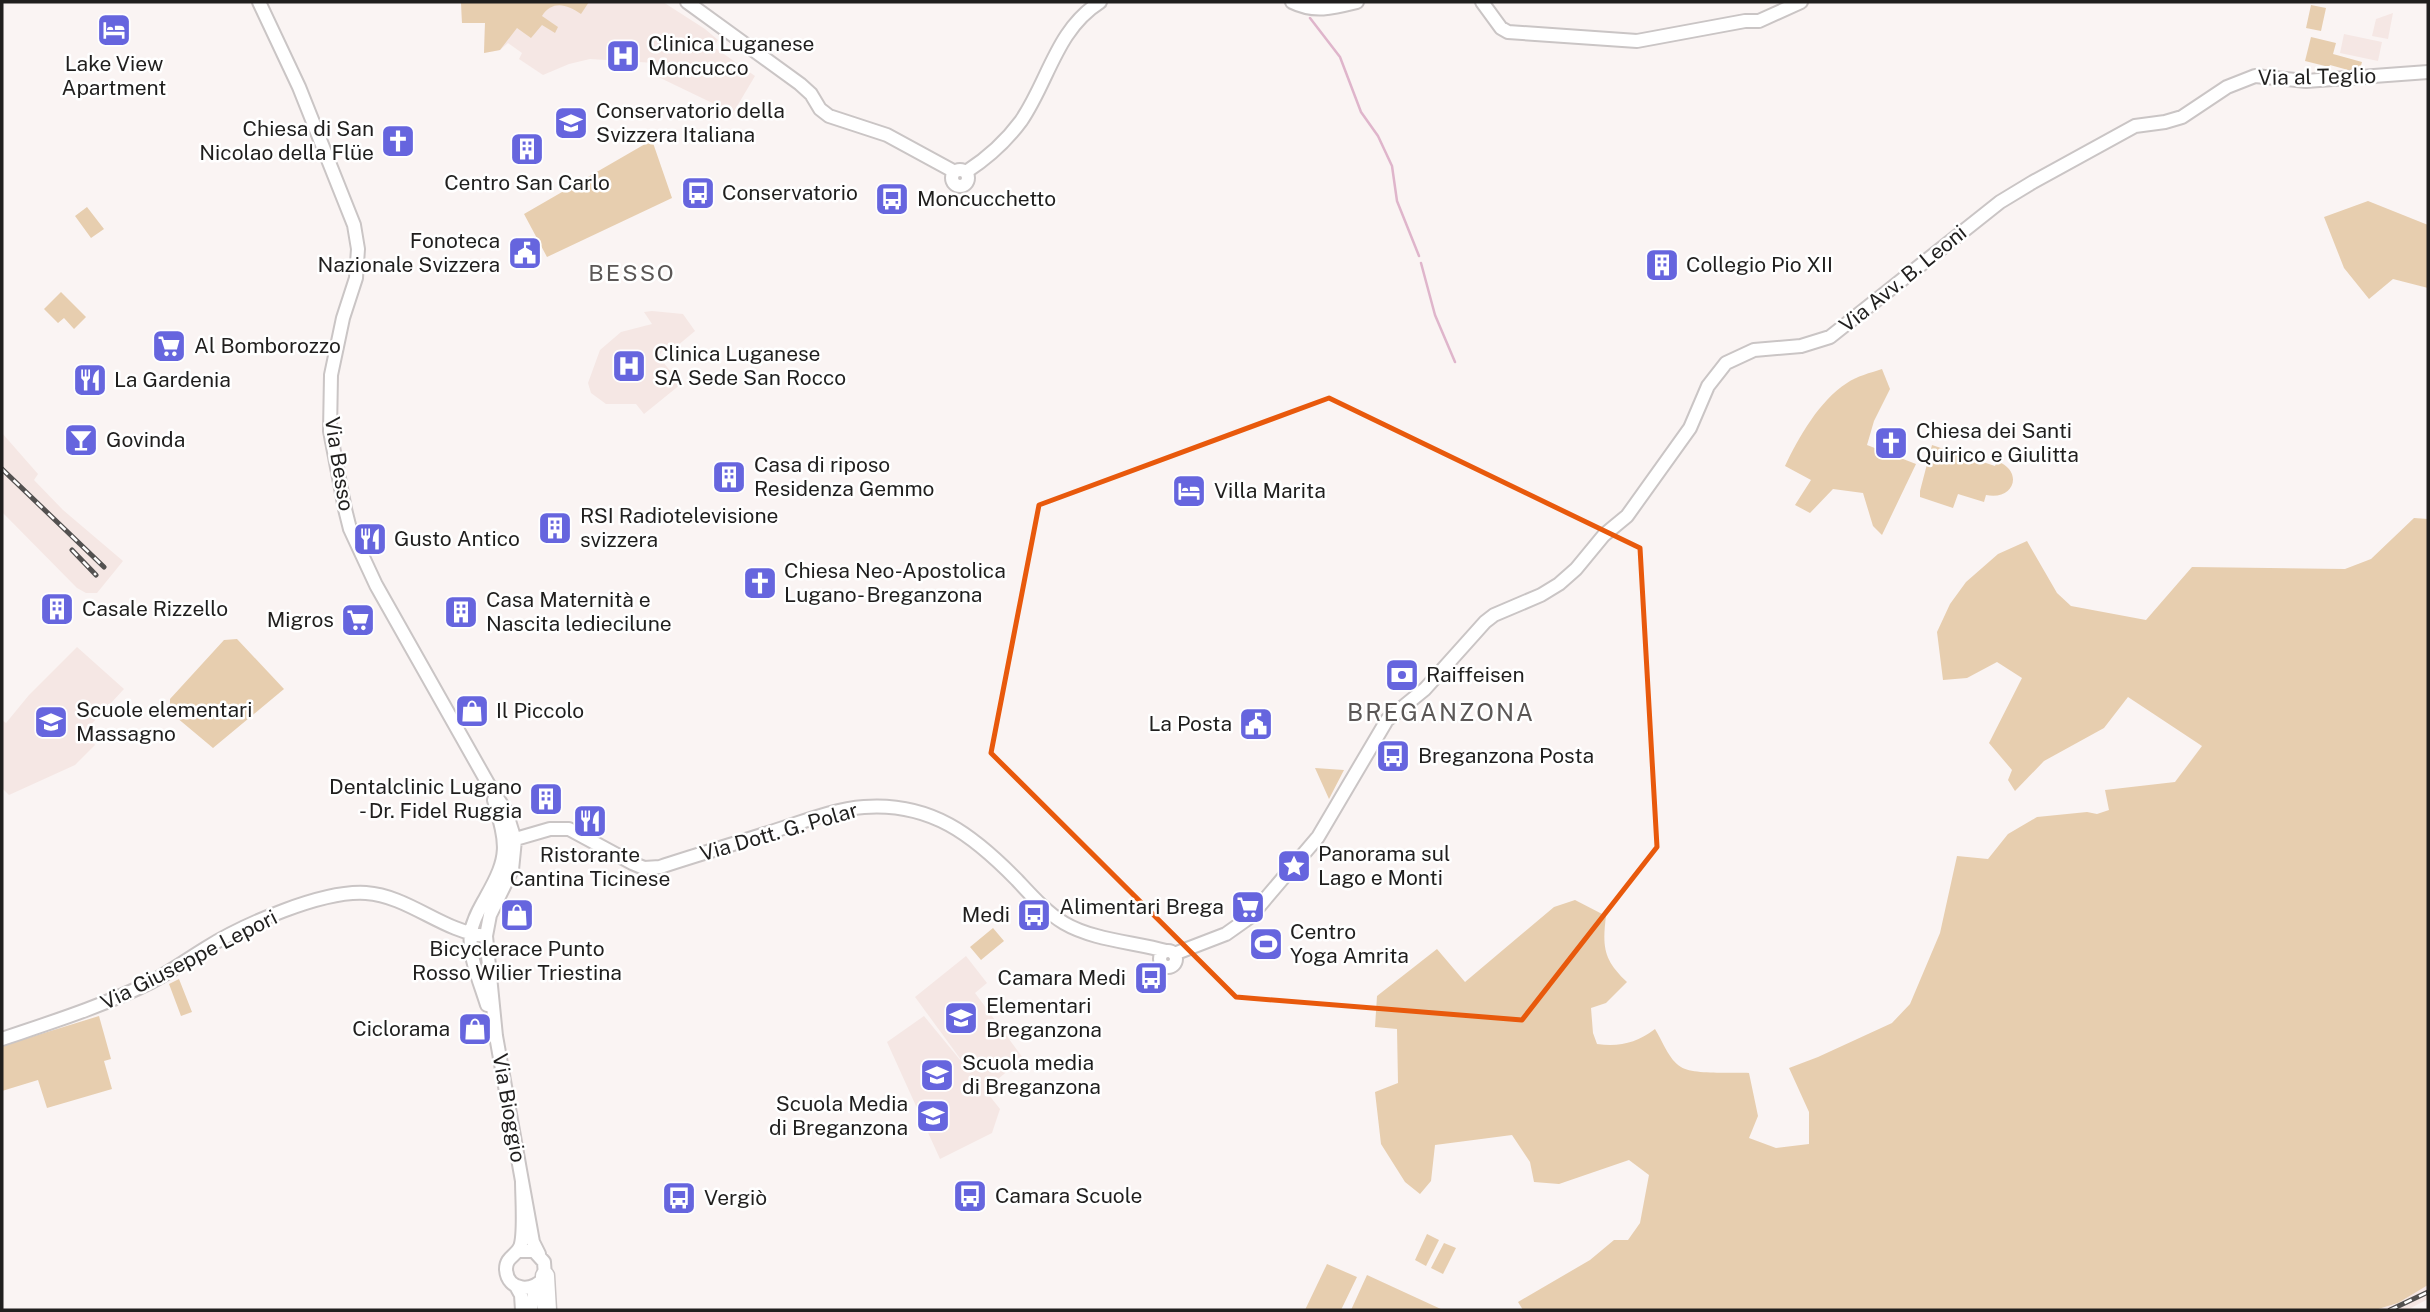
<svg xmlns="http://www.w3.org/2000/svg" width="2430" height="1312" font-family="'Public Sans',sans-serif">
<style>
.built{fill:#f5e7e4}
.green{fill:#e7ceaf}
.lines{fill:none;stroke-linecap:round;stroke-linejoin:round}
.stream{stroke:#dfb5cb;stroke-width:2.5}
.secondary-casing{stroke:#cac5c5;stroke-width:16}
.highway-casing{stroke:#cac5c5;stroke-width:21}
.secondary{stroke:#fff;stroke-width:12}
.highway{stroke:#fff;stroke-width:18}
.rail-casing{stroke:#535150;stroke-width:5}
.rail{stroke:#fff;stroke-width:2.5;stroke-dasharray:8;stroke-linecap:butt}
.marked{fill:none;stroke:#e8590c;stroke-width:5;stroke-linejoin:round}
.labels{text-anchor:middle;stroke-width:5;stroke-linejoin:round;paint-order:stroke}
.poi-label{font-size:21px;fill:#201f1e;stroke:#fff;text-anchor:start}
.street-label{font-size:21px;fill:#201f1e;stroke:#fff}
.neighbourhood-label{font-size:23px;letter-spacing:2px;fill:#5b5756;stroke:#fff}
.quarter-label{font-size:24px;letter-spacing:2px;fill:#5b5756;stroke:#fff}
</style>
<rect width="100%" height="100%" fill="#faf4f3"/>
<!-- built -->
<path class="built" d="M461 2H663L705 29 718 40 714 47 755 76 733 113 650 73 655 63 590 59 569 64 543 75 519 59 522 53 508 43 500 50 484 53 485 23H462Z
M2393 13 2388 39 2372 36 2376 19Z
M2344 34 2382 42 2378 61 2340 53Z
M652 311 683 314 695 331 671 351 668 346 658 356 681 384 644 414 636 404H606L591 393 588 383 600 350 621 332 652 324 644 312Z
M2 433 38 474 34 480 63 510 123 561 97 593H86L77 588 2 512Z
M77 647 124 689 85 731 95 745 75 765 9 795 2 788V720L6 723 29 695Z
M966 956 987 983 975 993 1023 1058 985 1090 1000 1109 992 1133 940 1159 887 1042 924 1016 970 1072 915 997Z
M2428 1285V1299L2407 1310H2375L2398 1303Z"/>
<!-- green -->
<path class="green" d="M461 2H589L581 14C567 4 552 0 542 16L558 27 555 33 542 25 531 38 517 28 500 50 484 53 485 23H462Z
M2311 5 2326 8 2321 31 2306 28Z
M2311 37 2336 43 2333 54 2362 62 2359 73 2330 65 2329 67 2305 61Z
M652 140 672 198 547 257 524 214Z
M2368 201 2428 225V288L2393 279 2369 299 2344 268 2324 217Z
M87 207 104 229 91 238 75 216Z
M61 292 86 317 74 329 64 318 58 323 44 309Z
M1882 369 1890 389 1874 421 1867 445 1916 464 1882 535 1873 526 1863 493 1833 489 1810 513 1795 505 1811 480 1785 466C1799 437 1819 401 1847 383 1857 376 1870 373 1882 369Z
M1932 445 1995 466 1997 461C2025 472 2013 501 1986 495L1984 502 1958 494 1953 508 1920 497V491Z
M2414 518 2428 519V1285L2398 1303 2375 1310H1523L1518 1302 1590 1260 1614 1240H1628L1640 1223 1649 1175 1629 1160 1559 1184 1534 1182 1530 1162 1512 1135 1435 1145 1431 1181 1420 1194 1405 1182 1381 1144 1375 1092 1398 1083 1397 1029 1375 1027 1377 996 1437 949 1465 982 1554 907 1575 900 1606 916C1602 948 1604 960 1627 982L1606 1003 1591 1008 1593 1033 1597 1044C1620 1047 1636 1043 1655 1029 1662 1040 1669 1060 1681 1067 1693 1075 1733 1072 1749 1073L1758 1116 1749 1138 1776 1148 1809 1144V1112L1789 1068 1818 1057 1892 1023 1910 1004 1940 933 1957 856 1988 859 2008 834 2037 817 2087 812 2097 814 2109 810 2105 790 2175 782 2202 746 2128 697 2104 728 2044 761 2015 791 2008 780 2012 770 1989 743 2022 678 1997 662 1967 678 1943 680 1937 632 1950 604 1966 582 1998 554 2027 541 2057 593 2071 606 2146 620 2192 567 2345 569 2371 559Z
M237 639 284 689 213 748 170 712V699L224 640Z
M1315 768 1344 770 1329 799Z
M993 928 1004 941 981 960 970 947Z
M179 979 192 1012 181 1016 169 984Z
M99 1016 111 1059 104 1061 112 1089 47 1108 38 1080 2 1091V1046Z
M1427 1234 1439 1240 1426 1266 1415 1260Z
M1444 1243 1456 1248 1443 1274 1431 1268Z
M1327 1264 1357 1277 1341 1310H1305Z
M1367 1275 1443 1310H1351Z"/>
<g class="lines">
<!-- stream -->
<path class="stream" d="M1310 18 1340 57 1361 112 1378 136 1392 166 1397 201 1419 256
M1421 263 1435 315 1455 362"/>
<!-- secondary casing -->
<g class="secondary-casing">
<path id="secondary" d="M259 2 299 87 354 225 358 249 356 278 343 318 331 375 330 431 345 509 350 529 376 585 490 787 506 811 515 840 512 870 490 915 486 936 496 1036 522 1181
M687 2 800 84 811 94 820 109 829 116 887 135 955 172
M1292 2C1314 13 1333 8 1357 2
M1482 2 1501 28 1508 32 1637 41 1745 21H1759L1801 2
M952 178a8 8 0 1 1 16 0a8 8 0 1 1-16 0Z
M966 172C986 159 1007 140 1021 121 1049 80 1056 30 1100 2
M505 842 550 829H569L632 863 644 868 660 867C699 854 738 843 777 830 805 821 835 809 864 807 931 802 973 835 1017 880 1031 895 1046 912 1064 923 1093 940 1133 942 1166 951
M1160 959a8 8 0 1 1 16 0a8 8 0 1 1-16 0Z
M1174 954 1226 934 1250 917 1318 837 1387 720 1425 689 1485 622 1494 615 1541 595 1559 584 1576 569 1604 535 1627 516 1690 428 1708 386 1726 363 1754 350 1801 346 1830 337 2000 202 2033 182 2135 126 2165 122 2182 117 2227 87 2255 76 2306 81 2428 72
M487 1005C480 982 468 956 471 932 473 919 480 908 486 897 510 855 507 845 494 800
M2 1039C52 1022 103 1006 151 982 170 972 188 959 206 948 243 925 322 890 366 893 409 896 443 932 486 936
M519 1251H534L544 1262 545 1276C535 1293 507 1292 506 1269 506 1257 516 1256 520 1247 525 1235 522 1197 522 1181L533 1242 539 1254
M516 1286 521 1295 522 1310
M531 1310 535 1287"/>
</g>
<!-- highway casing -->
<g class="highway-casing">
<path id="highway" d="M545 1276 547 1310"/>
</g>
<!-- secondary -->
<use href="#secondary" class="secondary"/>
<!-- highway -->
<use href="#highway" class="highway"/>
<!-- rail casing -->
<g class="rail-casing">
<path id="rail" d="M2 469 104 567
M72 550 96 575
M2390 1310 2428 1292"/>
</g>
<!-- rail -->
<use href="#rail" class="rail"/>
</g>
<!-- marked area -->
<path class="marked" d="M1329 398 1640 548 1657 847 1522 1020 1236 997 991 753 1039 505Z"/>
<!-- icons -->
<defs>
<g id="hotel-square" transform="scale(1.75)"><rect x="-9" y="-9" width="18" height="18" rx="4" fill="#6665de" stroke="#fff"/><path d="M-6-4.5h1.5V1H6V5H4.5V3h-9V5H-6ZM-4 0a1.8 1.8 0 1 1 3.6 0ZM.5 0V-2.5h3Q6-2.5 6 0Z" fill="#fff"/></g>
<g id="hospital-square" transform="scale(1.75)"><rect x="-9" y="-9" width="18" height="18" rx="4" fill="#6665de" stroke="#fff"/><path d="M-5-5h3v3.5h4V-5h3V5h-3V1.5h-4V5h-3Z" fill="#fff"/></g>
<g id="university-square" transform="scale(1.75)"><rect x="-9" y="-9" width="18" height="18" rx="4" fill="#6665de" stroke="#fff"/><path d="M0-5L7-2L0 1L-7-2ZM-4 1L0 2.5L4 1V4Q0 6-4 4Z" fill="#fff"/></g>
<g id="church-square" transform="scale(1.75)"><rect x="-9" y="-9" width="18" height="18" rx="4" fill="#6665de" stroke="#fff"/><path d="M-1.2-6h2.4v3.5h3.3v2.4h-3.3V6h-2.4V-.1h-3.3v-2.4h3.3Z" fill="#fff"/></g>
<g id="building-square" transform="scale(1.75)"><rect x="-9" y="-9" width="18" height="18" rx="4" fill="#6665de" stroke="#fff"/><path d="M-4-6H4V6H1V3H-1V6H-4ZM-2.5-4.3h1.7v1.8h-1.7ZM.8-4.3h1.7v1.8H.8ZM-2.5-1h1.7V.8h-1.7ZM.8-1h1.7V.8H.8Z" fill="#fff"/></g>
<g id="bus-square" transform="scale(1.75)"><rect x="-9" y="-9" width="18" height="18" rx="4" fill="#6665de" stroke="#fff"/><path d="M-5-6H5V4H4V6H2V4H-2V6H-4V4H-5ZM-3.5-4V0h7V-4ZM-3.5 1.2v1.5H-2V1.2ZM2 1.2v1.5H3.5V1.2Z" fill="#fff"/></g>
<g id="civic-square" transform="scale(1.75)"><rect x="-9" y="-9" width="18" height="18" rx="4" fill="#6665de" stroke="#fff"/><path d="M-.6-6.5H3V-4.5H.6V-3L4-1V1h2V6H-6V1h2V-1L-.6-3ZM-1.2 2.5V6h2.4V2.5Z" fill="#fff"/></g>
<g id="supermarket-square" transform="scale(1.75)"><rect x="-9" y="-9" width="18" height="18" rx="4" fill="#6665de" stroke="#fff"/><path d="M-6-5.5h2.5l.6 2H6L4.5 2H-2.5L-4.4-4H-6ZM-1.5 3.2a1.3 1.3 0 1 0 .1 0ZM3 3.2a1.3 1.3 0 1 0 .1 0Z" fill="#fff"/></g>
<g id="restaurant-square" transform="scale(1.75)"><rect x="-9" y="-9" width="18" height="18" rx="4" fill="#6665de" stroke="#fff"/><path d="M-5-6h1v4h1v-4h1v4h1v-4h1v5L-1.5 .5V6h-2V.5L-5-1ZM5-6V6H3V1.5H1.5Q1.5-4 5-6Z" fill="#fff"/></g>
<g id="bar-square" transform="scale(1.75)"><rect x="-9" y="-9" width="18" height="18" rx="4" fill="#6665de" stroke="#fff"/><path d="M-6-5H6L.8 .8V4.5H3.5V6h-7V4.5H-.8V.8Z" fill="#fff"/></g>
<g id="bank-square" transform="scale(1.75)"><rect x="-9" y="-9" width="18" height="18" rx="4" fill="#6665de" stroke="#fff"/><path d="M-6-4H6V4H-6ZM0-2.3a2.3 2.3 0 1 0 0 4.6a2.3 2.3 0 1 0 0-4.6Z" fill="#fff"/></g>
<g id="shop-square" transform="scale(1.75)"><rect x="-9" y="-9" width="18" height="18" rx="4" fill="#6665de" stroke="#fff"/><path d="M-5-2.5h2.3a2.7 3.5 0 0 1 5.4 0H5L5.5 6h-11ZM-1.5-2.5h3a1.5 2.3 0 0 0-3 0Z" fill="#fff"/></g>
<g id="school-square" transform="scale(1.75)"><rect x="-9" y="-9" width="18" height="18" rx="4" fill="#6665de" stroke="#fff"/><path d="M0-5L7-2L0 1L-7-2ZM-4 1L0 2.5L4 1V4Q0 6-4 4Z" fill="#fff"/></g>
<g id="sight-square" transform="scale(1.75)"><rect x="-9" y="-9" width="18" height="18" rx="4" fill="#6665de" stroke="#fff"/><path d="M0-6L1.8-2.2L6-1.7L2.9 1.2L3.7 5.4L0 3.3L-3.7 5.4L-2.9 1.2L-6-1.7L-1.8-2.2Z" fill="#fff"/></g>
<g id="stadium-square" transform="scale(1.75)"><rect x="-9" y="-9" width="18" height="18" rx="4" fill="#6665de" stroke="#fff"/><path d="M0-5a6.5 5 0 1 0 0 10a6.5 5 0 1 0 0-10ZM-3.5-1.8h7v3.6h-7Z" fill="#fff"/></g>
</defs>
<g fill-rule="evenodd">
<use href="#hotel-square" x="114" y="30"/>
<use href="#hospital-square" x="623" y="56"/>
<use href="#university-square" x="571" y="123"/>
<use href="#church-square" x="398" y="141"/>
<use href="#building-square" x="527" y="149"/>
<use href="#bus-square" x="698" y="193"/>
<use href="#bus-square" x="892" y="199"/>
<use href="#civic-square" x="525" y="253"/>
<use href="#building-square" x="1662" y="265"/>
<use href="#supermarket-square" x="169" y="346"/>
<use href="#hospital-square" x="629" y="366"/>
<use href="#restaurant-square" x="90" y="380"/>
<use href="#bar-square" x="81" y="440"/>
<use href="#church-square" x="1891" y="443"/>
<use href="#building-square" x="729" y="477"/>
<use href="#hotel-square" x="1189" y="491"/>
<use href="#building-square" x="555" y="528"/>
<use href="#restaurant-square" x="370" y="539"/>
<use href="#church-square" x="760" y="583"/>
<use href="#building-square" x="57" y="609"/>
<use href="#building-square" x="461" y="612"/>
<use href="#supermarket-square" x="358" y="620"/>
<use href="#bank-square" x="1402" y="675"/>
<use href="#shop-square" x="472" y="711"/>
<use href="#school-square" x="51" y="722"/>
<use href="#civic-square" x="1256" y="724"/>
<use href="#bus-square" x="1393" y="756"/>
<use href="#building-square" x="546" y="799"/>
<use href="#restaurant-square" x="590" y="821"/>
<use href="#sight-square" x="1294" y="866"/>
<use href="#supermarket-square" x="1248" y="907"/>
<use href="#shop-square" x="517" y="915"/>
<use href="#bus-square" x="1034" y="915"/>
<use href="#stadium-square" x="1266" y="944"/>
<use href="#bus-square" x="1151" y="978"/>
<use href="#school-square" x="961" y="1018"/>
<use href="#shop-square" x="475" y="1029"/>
<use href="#school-square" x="937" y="1075"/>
<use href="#school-square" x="933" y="1116"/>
<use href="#bus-square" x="970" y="1196"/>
<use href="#bus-square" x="679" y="1198"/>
</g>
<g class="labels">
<!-- poi labels -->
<g class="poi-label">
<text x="648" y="51">Clinica Luganese<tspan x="648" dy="24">Moncucco</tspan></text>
<text x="114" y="71" text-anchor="middle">Lake View<tspan x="114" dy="24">Apartment</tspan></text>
<text x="596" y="118">Conservatorio della<tspan x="596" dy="24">Svizzera Italiana</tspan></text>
<text x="374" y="136" text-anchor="end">Chiesa di San<tspan x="374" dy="24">Nicolao della Flüe</tspan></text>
<text x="527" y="190" text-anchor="middle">Centro San Carlo</text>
<text x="722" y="200">Conservatorio</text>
<text x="917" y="206">Moncucchetto</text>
<text x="500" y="248" text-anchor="end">Fonoteca<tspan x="500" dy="24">Nazionale Svizzera</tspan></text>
<text x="1686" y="272">Collegio Pio XII</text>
<text x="194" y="353">Al Bomborozzo</text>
<text x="654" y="361">Clinica Luganese<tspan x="654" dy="24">SA Sede San Rocco</tspan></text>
<text x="114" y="387">La Gardenia</text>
<text x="1916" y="438">Chiesa dei Santi<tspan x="1916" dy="24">Quirico e Giulitta</tspan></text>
<text x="106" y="447">Govinda</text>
<text x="754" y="472">Casa di riposo<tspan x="754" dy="24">Residenza Gemmo</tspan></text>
<text x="1214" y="498">Villa Marita</text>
<text x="580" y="523">RSI Radiotelevisione<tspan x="580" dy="24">svizzera</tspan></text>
<text x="394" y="546">Gusto Antico</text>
<text x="784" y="578">Chiesa Neo-Apostolica<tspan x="784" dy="24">Lugano- Breganzona</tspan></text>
<text x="486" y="607">Casa Maternità e<tspan x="486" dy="24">Nascita lediecilune</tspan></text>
<text x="82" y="616">Casale Rizzello</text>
<text x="334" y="627" text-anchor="end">Migros</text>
<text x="1426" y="682">Raiffeisen</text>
<text x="76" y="717">Scuole elementari<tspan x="76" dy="24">Massagno</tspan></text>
<text x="496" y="718">Il Piccolo</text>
<text x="1232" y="731" text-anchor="end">La Posta</text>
<text x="1418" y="763">Breganzona Posta</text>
<text x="522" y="794" text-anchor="end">Dentalclinic Lugano<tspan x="522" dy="24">- Dr. Fidel Ruggia</tspan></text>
<text x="1318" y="861">Panorama sul<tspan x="1318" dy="24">Lago e Monti</tspan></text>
<text x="590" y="862" text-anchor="middle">Ristorante<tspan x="590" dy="24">Cantina Ticinese</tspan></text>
<text x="1224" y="914" text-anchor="end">Alimentari Brega</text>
<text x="1010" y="922" text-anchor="end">Medi</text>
<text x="1290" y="939">Centro<tspan x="1290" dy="24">Yoga Amrita</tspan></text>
<text x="517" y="956" text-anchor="middle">Bicyclerace Punto<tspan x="517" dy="24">Rosso Wilier Triestina</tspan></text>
<text x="1126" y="985" text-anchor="end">Camara Medi</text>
<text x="986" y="1013">Elementari<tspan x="986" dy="24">Breganzona</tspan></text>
<text x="450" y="1036" text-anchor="end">Ciclorama</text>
<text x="962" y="1070">Scuola media<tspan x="962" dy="24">di Breganzona</tspan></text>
<text x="908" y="1111" text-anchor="end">Scuola Media<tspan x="908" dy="24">di Breganzona</tspan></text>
<text x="995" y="1203">Camara Scuole</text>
<text x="704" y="1205">Vergiò</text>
</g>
<!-- street labels -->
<g class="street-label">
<text transform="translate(2317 77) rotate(-1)" y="7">Via al Teglio</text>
<text transform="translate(1903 279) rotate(-39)" y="7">Via Avv. B. Leoni</text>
<text transform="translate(339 464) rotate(81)" y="7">Via Besso</text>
<text transform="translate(779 832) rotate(-16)" y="7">Via Dott. G. Polar</text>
<text transform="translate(189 960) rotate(-27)" y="7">Via Giuseppe Lepori</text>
<text transform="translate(509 1108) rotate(80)" y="7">Via Bioggio</text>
</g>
<!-- neighbourhood labels -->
<g class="neighbourhood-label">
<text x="632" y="281">BESSO</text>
</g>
<!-- quarter labels -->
<g class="quarter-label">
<text x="1441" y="721">BREGANZONA</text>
</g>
</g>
<!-- border -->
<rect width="2430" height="1312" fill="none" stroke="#201f1e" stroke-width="7"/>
</svg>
